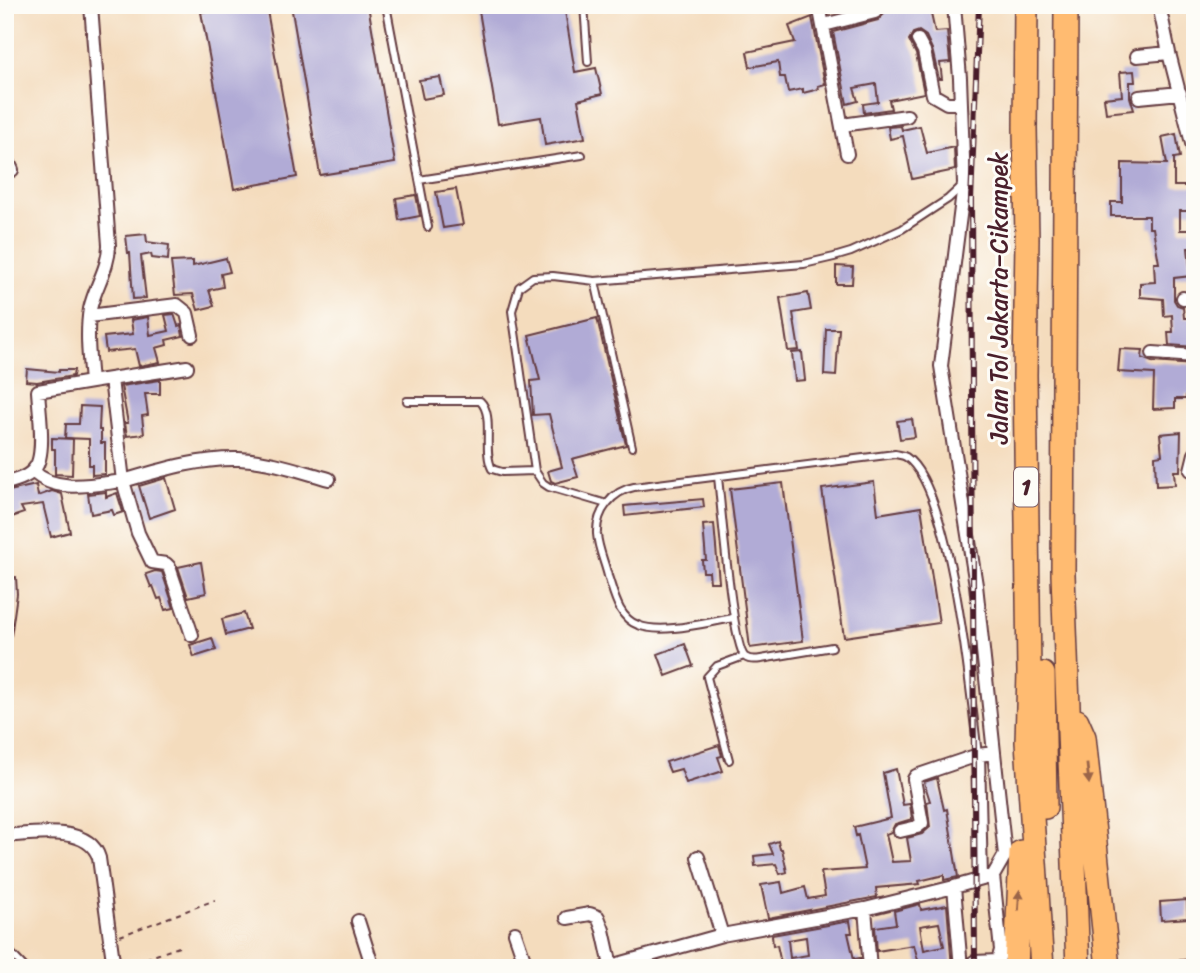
<svg xmlns="http://www.w3.org/2000/svg" width="1200" height="973" font-family="Sriracha,sans-serif">
<style>
.building{fill:#b1abd6;fill-rule:evenodd}
.lines{fill:none;stroke-linecap:round;stroke-linejoin:round}
.service-casing{stroke:#643b41;stroke-width:10}
.minor-casing{stroke:#643b41;stroke-width:16}
.motorway-casing{stroke:#643b41;stroke-width:26}
.path{stroke:#643b41;stroke-width:2;stroke-dasharray:5 5;stroke-linecap:butt}
.service{stroke:#fff;stroke-width:6}
.minor{stroke:#fff;stroke-width:12}
.motorway{stroke:#ffbb71;stroke-width:23}
.rail-casing{stroke:#4a1f2b;stroke-width:6}
.rail{stroke:#fdfcf7;stroke-width:3.5;stroke-dasharray:10;stroke-linecap:butt}
.oneway{fill:#9b654a}
.labels{text-anchor:middle;stroke-width:6;stroke-linejoin:round;paint-order:stroke}
.shield{fill:#fdfcf7;stroke:#806168;stroke-width:2}
.shield-label{font-size:23px;font-weight:bold;fill:#4a1f2b}
.street-label{font-size:24px;fill:#4a1f2b;stroke:#fdfcf7}
</style>
<rect width="100%" height="100%" fill="#fdfcf7"/>
<filter id="ink" filterUnits="userSpaceOnUse"><feTurbulence type="fractalNoise" baseFrequency=".0143" numOctaves="2"/><feDisplacementMap in="SourceGraphic" scale="14" xChannelSelector="R" yChannelSelector="G"/><feConvolveMatrix kernelMatrix="1 2 1 2 8 2 1 2 1" color-interpolation-filters="sRGB"/></filter>
<filter id="wash" filterUnits="userSpaceOnUse"><feTurbulence type="fractalNoise" baseFrequency=".00686" numOctaves="4" result="noise"/><feDisplacementMap in="SourceGraphic" scale="28" xChannelSelector="R" yChannelSelector="G"/><feGaussianBlur stdDeviation="1.57" result="paint"/><feColorMatrix in="noise" values="0 0 0 0 0 0 0 0 0 0 0 0 0 0 0 0 0 1.4 0 .05"/><feComposite in="paint" operator="in"/></filter>
<g filter="url(#wash)">
<rect width="100%" height="100%" fill="#f4dcbd"/>
<g id="blocks">
<!-- building -->
<path class="building" d="M237 5H266L297 177 234 189 201 12Z
M291 5H368L395 163 320 175Z
M478 5H564L575 72 596 68 602 94 578 100 585 138 545 145 541 117 498 124Z
M880 5H929L935 32 947 31 950 62 940 63 942 79H939L932 49 926 36 919 31 913 33 909 40 916 54 924 93 889 100 891 109 864 113 863 104 878 102 876 84 854 88 858 101 847 104 833 32 878 20 884 14Z
M812 17 825 84 818 86 819 89 803 93V89L788 92 785 77H780L778 62 750 67 747 52 795 42 789 26Z
M1134 71 1135 82H1130V97L1134 110 1106 113 1104 98 1122 96 1120 72Z
M440 77 444 95 423 99 419 80Z
M901 126 902 130 920 126 927 153 954 147 955 170 912 179 903 136 890 139 888 127Z
M1176 134 1180 157 1174 158V186H1195V211H1180V230H1195V248H1188L1191 276 1174 278V300L1177 305 1183 307 1184 318H1192L1195 347 1169 345 1168 332H1173L1172 315 1164 316 1163 299 1140 297V283L1155 282 1154 263H1159L1153 228H1149V216H1111V202H1122V163L1167 164 1162 137Z
M456 189 463 225 443 228 436 192Z
M416 195 420 216 399 220 396 198Z
M146 234 147 242 169 245 168 260 152 258 151 254 141 256 146 298 133 299 130 253H128L126 236Z
M226 258 230 272 221 274 223 287 209 290 214 306 198 310 193 294 175 295 171 262 193 261V266Z
M836 266 853 267 852 284H836Z
M808 293 811 310 793 313 799 350 788 351 780 298Z
M174 314 178 326 181 325 183 336 166 340 167 345 156 348 160 362 139 366 135 349 106 352 104 337 133 334 131 320 148 317 150 335 169 331 165 315Z
M597 318 626 445 572 459 578 477 555 483 551 481 548 471 562 467 549 414 533 415 531 381 540 380 529 335Z
M826 329H839L836 376 824 375Z
M1120 349 1143 350 1142 358 1152 362 1195 365V395L1186 394V399H1175V408L1153 409 1154 374 1118 372Z
M802 352 805 380 795 381 792 353Z
M27 369 59 372V370H74L73 376 37 382 26 381Z
M160 380V394H145L148 415 142 416 144 434 127 436 125 423H128L121 386Z
M80 406 100 407 99 430H101V443H105V474L92 475V465H89V439L65 438 66 424H79Z
M912 419 915 437 900 439 897 421Z
M1181 432 1180 471H1174L1175 485 1156 486 1155 456 1162 455 1160 434Z
M52 438 73 439 72 475 55 474V449H52Z
M166 478 175 509 149 518 139 486Z
M874 482 878 514 921 507 939 623 844 637 822 489Z
M783 483 803 641 750 648 730 489Z
M36 485 38 496 52 491 62 494 70 532 51 537 43 504 21 507 24 513 12 517 5 492Z
M106 492V497L117 493 123 512 114 515 112 510 91 514 88 494Z
M703 499 704 507 625 516 624 506Z
M714 524 719 582H710L709 572H703L702 560H706L703 525Z
M201 562 206 593 188 597 178 567Z
M155 571 162 572 174 608 165 610 161 598 158 599 153 586 151 587 146 574Z
M16 577 17 594 11 637H5V578Z
M244 613 249 629 226 635 222 619Z
M212 638 216 650 194 657 190 645Z
M685 644 693 666 666 676 658 654Z
M719 745 722 756 718 757 723 771 686 783 681 769 670 772 666 762Z
M896 769 903 805 910 804 912 819 895 824 891 832 886 834 892 862 911 861 907 838 922 834 930 827 927 802 930 801 924 782 937 778 944 810 947 809 958 877 944 880V875L919 881 920 884 876 888 877 897 768 918 761 885 781 882 783 893 805 887 808 899 825 896 821 872 865 869 858 835 856 836 854 827 891 818 883 773Z
M778 841 780 849H782L787 872 780 874 776 864 755 866 754 856 773 854 769 844Z
M1187 900 1188 918 1161 920 1160 902Z
M920 904 921 910 947 905 952 968H920L914 945 877 951 875 927 896 924 894 911ZM939 923 944 946 924 950 920 926Z
M850 921 852 933H848L854 959 860 958 861 968H782L777 945 773 946 772 935ZM806 937 808 955 790 958 788 940Z"/>
</g>
</g>
<g filter="url(#ink)">
<use href="#blocks" fill-opacity="0" stroke="#643b41" stroke-width="2"/>
<g class="lines">
<!-- service casing -->
<g class="service-casing">
<path id="service" d="M386 5 428 227
M584 5 588 62
M419 180 582 155
M595 281 632 447
M407 401H480C495 415 482 449 492 469L502 472 535 471
M718 477C721 503 732 645 745 657 749 660 755 660 761 659L832 647
M607 504 549 487 543 483 535 471 512 311 519 287 533 277 553 276 595 281 804 264 834 257 851 252 902 229 948 199 963 185
M734 618C708 622 662 635 638 625 618 618 614 593 608 576 605 563 598 548 597 534 596 512 612 491 634 487L895 454C899 455 903 455 906 457 952 488 971 698 978 755
M729 760 707 677 717 666 744 656
M5 947 25 968"/>
</g>
<!-- minor casing -->
<g class="minor-casing">
<path id="minor" d="M819 5 847 154
M1159 5 1169 53 1195 155
M824 25 875 12
M918 40 924 51 933 95 947 103H961
M1137 56 1169 53
M1139 97 1180 93
M842 125 907 116
M5 155 12 170
M1183 298 1195 301
M89 316 177 305 187 313 192 335
M1153 353 1195 356
M91 382 187 367
M1191 470 1195 454
M33 471C55 494 95 484 123 481L111 379
M5 483C15 481 29 477 35 468 46 455 39 409 38 391L91 382C89 359 86 332 90 309 95 286 109 268 109 245L91 5
M192 635 169 567 166 564 152 562 138 533 123 481C161 470 199 458 239 459 269 460 300 471 329 479
M978 755 981 879
M900 831 917 827 922 823 914 779 916 776 978 755 994 753
M5 836C32 834 89 824 99 858L114 968
M698 857 722 935
M954 887 961 968
M865 909 870 968
M567 918 590 914 598 917 603 930 611 966
M358 921 373 968
M515 933 527 968
M974 962 998 961 1001 950 993 876
M604 968 722 935 865 909 954 887 993 876 1005 855 976 585 941 366 964 184 960 78 954 5
M1171 968 1195 966"/>
</g>
<!-- motorway casing -->
<g class="motorway-casing">
<path id="motorway" d="M1026 5 1025 128 1027 239 1025 375 1029 672 1027 742 1042 968
M1066 5 1063 575 1078 968
M1043 674 1045 807
M1077 721 1084 737 1108 968
M1016 968 1021 852"/>
</g>
<!-- path -->
<path class="path" d="M120 936 215 900
M127 965 179 947"/>
<!-- service -->
<use href="#service" class="service"/>
<!-- minor -->
<use href="#minor" class="minor"/>
<!-- motorway -->
<use href="#motorway" class="motorway"/>
<!-- rail casing -->
<g class="rail-casing">
<path id="rail" d="M975 968 971 201 979 5"/>
</g>
<!-- rail -->
<use href="#rail" class="rail"/>
</g>
<!-- one-way arrows -->
<defs><path id="oneway-solid" d="M-6-.8H1V-3.2L6.5 0L1 3.2V.8H-6Z" transform="scale(1.75)"/></defs>
<g class="oneway">
<use href="#oneway-solid" transform="translate(1088 774) rotate(84)"/>
<use href="#oneway-solid" transform="translate(1019 900) rotate(-87)"/>
</g>
</g>
<g class="labels">
<!-- shield labels -->
<rect class="shield" x="1014" y="467.5" width="24" height="39" rx="5"/>
<g class="shield-label">
<text x="1026" y="495">1</text>
</g>
<!-- street labels -->
<g class="street-label">
<text transform="translate(999 298) rotate(-90)" y="8">Jalan Tol Jakarta–Cikampek</text>
</g>
</g>
<!-- margin -->
<rect width="1200" height="973" fill="none" stroke="#fdfcf7" stroke-width="28"/>
</svg>
